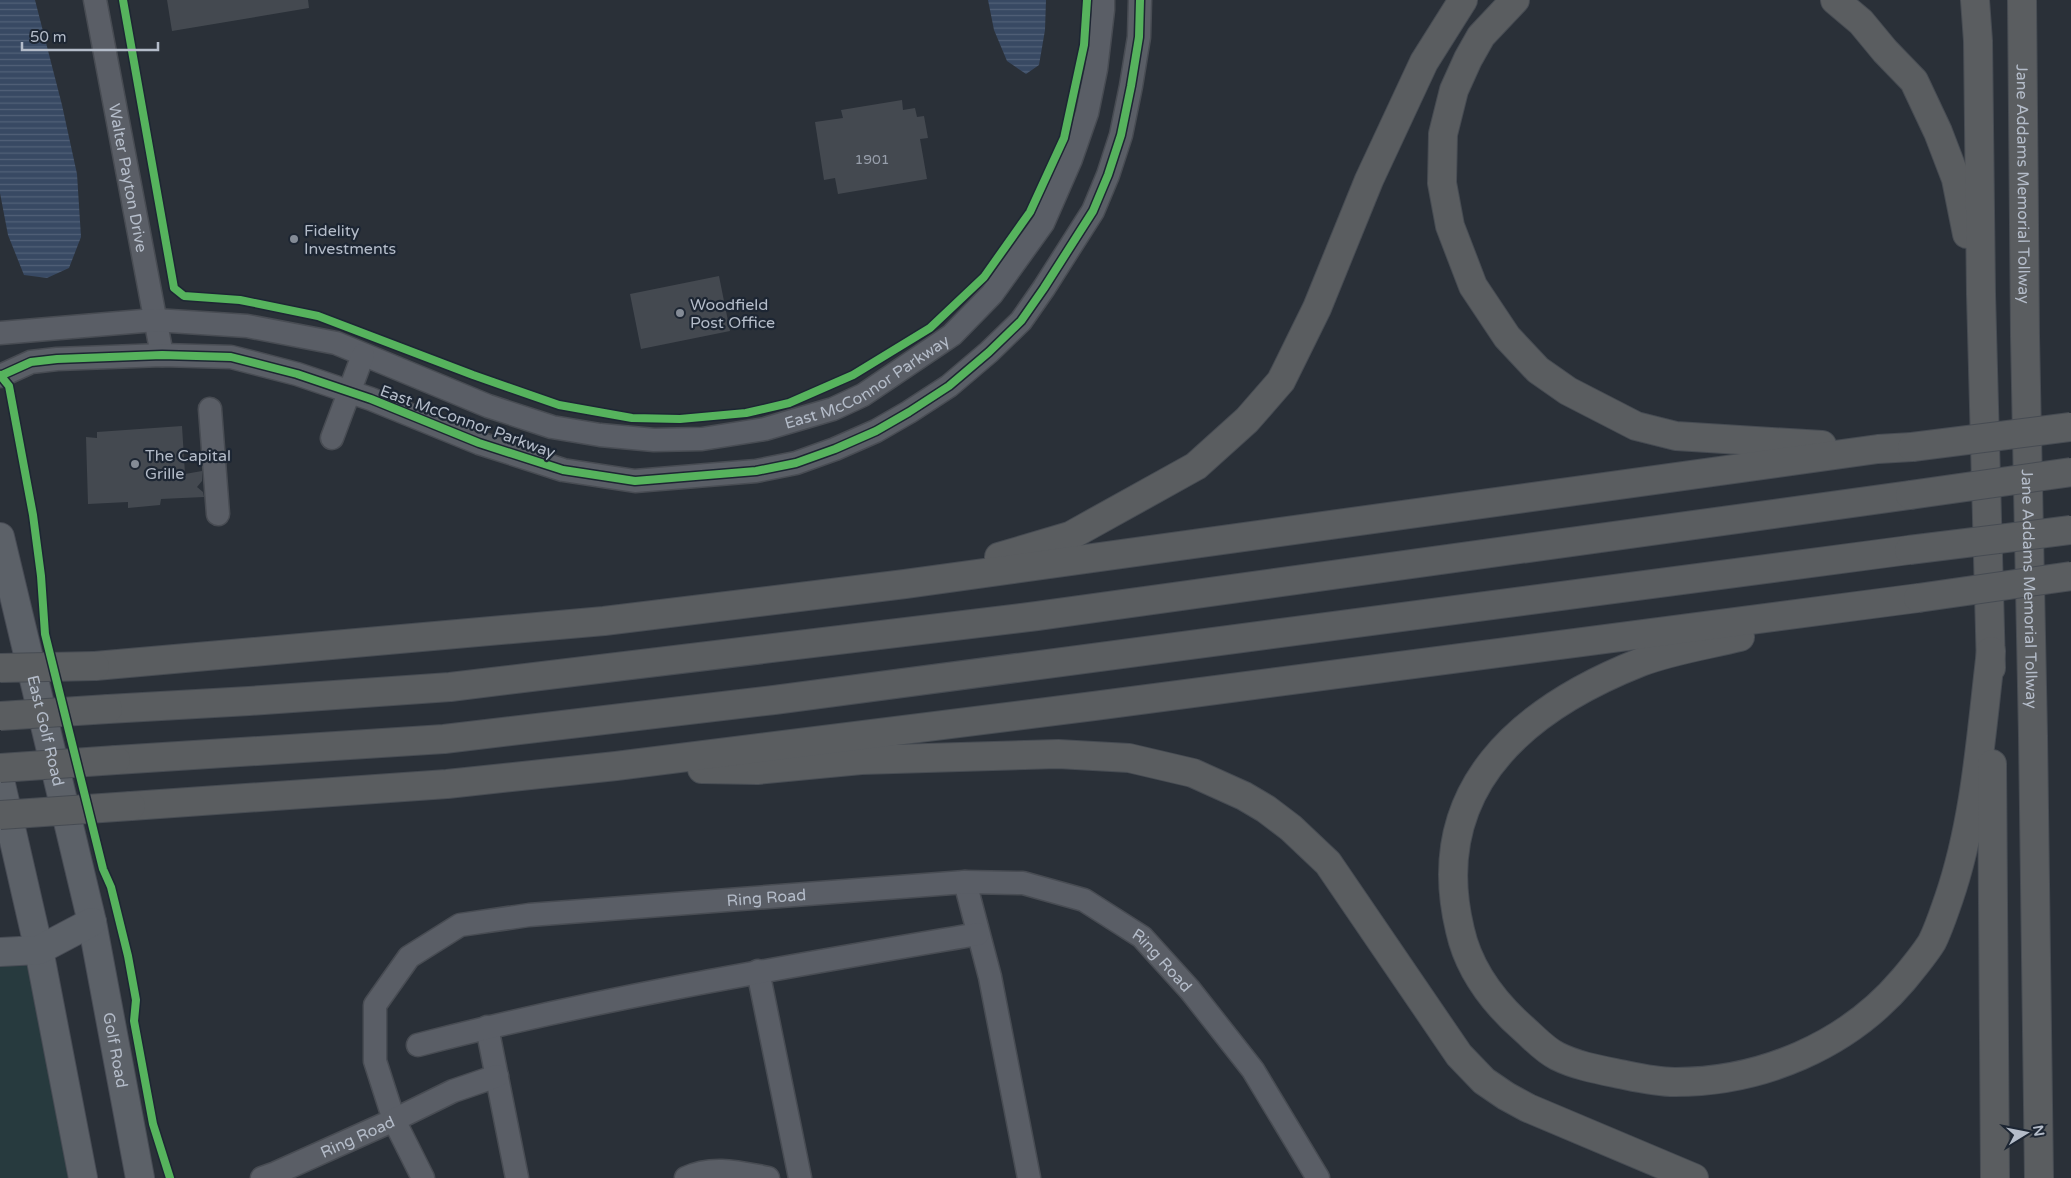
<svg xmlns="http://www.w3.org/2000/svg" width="2071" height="1178" font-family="'Varela Round',sans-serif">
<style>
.green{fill:#273a3e}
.water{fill:url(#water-rules)}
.building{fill:#444950}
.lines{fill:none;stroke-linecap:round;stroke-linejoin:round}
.minor-casing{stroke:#484c53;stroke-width:25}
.major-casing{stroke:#484c55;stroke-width:30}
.highway-casing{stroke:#474c53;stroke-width:30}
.minor{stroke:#5a5e66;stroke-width:22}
.major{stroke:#5c6168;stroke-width:28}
.highway{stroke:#5a5d60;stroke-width:28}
.highway-bridge-casing{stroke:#474c53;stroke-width:30;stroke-linecap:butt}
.highway-bridge{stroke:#5a5d60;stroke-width:28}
.cycleway-casing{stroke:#1d2633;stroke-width:11}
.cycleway{stroke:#56b35d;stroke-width:8}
.poi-dot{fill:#848b96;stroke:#1d2633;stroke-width:2}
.labels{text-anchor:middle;stroke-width:4.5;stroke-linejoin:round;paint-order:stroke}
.number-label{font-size:14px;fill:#989fab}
.street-label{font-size:16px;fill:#b4bcc9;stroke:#1d2633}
.poi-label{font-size:16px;fill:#b4bcc9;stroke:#1d2633;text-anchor:start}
</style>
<defs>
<pattern id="water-rules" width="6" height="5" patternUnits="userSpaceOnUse" patternTransform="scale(1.25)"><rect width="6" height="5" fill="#384963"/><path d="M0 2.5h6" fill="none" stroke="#526178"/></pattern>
</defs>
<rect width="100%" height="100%" fill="#2a3038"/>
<!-- green -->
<path class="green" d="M39 950 82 1178H0V953Z"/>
<!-- water -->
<path class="water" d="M0 0H35L62 105 77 174 81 237 69 268 47 278 24 275 8 235 0 193Z
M988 0H1046L1045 30 1039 65 1026 74 1007 61 994 30Z"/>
<!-- building -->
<path class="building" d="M167 0H308L309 8 172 31Z
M902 100 903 110 915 108 917 117 924 116 928 138 920 139 927 179 838 194 835 178 824 180 815 122 843 118 841 110Z
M719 276 730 331 641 349 630 294Z
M182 426 185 474 202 471V481L197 487 203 492 204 497 161 499 160 505 128 508V502L88 504 86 437 97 438V432Z"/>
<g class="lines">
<!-- minor casing -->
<g class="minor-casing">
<g id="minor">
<path id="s1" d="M95 0 162 355"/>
<path id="s2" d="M0 333 155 320 247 326 336 343 488 406 552 427 600 435 654 440 702 439 765 429 833 409 863 395 952 335 992 294 1043 223 1071 159 1087 113 1096 69 1103 10V0"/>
<path d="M0 376 31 362 57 359 162 355 231 357 297 374 371 399 479 443 563 470 635 481 756 471 796 463 835 449 876 431 909 412 949 386 989 352 1021 321 1044 288 1093 211 1108 175 1121 135 1131 86 1139 37 1140 0"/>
<path d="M210 409 218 514"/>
<path d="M332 438 363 355"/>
<path d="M965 882 990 977 1029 1178"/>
<path d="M758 971 800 1178"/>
<path d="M487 1027 517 1178"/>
<path d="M418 1045C603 997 791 966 978 934"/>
<path id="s3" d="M262 1178 276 1173 394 1120 375 1061V1005L409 957 460 925 529 915 965 882 1023 883 1084 900 1142 937 1190 990 1253 1070 1318 1178"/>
<path d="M423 1178 394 1120 453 1091 497 1076"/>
<path d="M686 1178C713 1165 741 1173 768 1178"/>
</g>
</g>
<!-- major casing -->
<g class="major-casing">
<g id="major">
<path id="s4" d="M0 537 92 922 140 1178"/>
<path d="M0 780 39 950 83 1178"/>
<path d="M0 952 39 950 92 922"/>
</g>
</g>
<!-- highway casing -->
<g class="highway-casing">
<g id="highway">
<path d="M1515 0 1481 36 1468 59 1454 90 1443 134 1442 183 1450 226 1473 286 1507 337 1538 370 1568 391 1636 426 1676 436 1822 445"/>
<path d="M1835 0 1861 22 1885 51 1914 81 1938 132 1956 179 1967 234"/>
<path d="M1975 0 1978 41 1981 294 1991 668"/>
<path id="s5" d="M2022 0 2025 336 2033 736 2039 1178"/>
<path d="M999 557 1070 536 1196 466 1247 420 1281 381 1317 308 1369 180 1424 62 1463 0"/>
<path d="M1740 637C1707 645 1673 650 1641 662 1522 709 1426 789 1460 930 1469 971 1494 1003 1525 1030 1535 1039 1545 1050 1557 1056 1575 1065 1595 1069 1615 1073 1635 1077 1654 1082 1675 1082 1761 1082 1847 1046 1903 980 1913 968 1924 955 1932 942 1939 928 1944 912 1949 898 1976 819 1981 733 1991 651"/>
<path d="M95 666 604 621 905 584 1878 449 1912 447"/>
<path d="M108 709 249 701 450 687 1037 616 1910 495"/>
<path d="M116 760 444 739 774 700 1909 550"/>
<path d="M1992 764 1995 1178"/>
<path d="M702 769 757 770 861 760 1058 754 1129 758 1193 773 1244 796 1266 809 1291 828 1328 863 1459 1055 1484 1081 1506 1096 1528 1108 1694 1178"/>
<path d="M131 806 447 784 616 766 1094 706 1918 598"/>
</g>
</g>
<!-- minor -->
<use href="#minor" class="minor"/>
<!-- major -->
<use href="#major" class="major"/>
<!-- highway -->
<use href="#highway" class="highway"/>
<!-- highway-bridge casing -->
<g class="highway-bridge-casing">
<path id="highway-bridge" d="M1912 447 2071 427
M1910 495 2071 472
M1909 550 2071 530
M1918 598 2071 576
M0 668 95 666
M0 716 108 709
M0 768 116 760
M0 815 131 806"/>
</g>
<!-- highway-bridge -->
<use href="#highway-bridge" class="highway-bridge"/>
<!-- cycleway casing -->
<g class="cycleway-casing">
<path id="cycleway" d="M123 0 174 288 184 296 240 300 318 316 473 375 559 405 632 418 680 419 746 413 789 403 853 375 930 328 984 277 1030 212 1064 138 1084 45 1087 0
M0 375 9 386 33 515 41 576 45 634 103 869 111 887 128 956 136 1000 134 1021 153 1124 170 1178
M0 376 31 362 57 359 162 355 231 357 297 374 371 399 479 443 563 470 635 481 756 471 796 463 835 449 876 431 909 412 949 386 989 352 1021 321 1044 288 1093 211 1108 175 1121 135 1131 86 1139 37 1140 0"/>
</g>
<!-- cycleway -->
<use href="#cycleway" class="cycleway"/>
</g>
<!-- markers -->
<g class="poi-dot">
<circle cx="294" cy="239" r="5"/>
<circle cx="680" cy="313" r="5"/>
<circle cx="135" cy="464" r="5"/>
</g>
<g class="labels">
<!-- number labels -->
<g class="number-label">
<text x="872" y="164">1901</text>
</g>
<!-- street labels -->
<g class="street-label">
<text dy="6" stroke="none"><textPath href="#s1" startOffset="181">Walter Payton Drive</textPath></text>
<text dy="6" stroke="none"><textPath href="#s5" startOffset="184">Jane Addams Memorial Tollway</textPath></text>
<text dy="6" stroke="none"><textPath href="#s2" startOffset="898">East McConnor Parkway</textPath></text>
<text transform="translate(468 421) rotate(20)" y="6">East McConnor Parkway</text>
<text dy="6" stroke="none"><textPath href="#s5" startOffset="589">Jane Addams Memorial Tollway</textPath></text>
<text dy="6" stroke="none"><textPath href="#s4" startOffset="199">East Golf Road</textPath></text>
<text dy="6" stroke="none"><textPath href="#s3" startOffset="689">Ring Road</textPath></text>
<text dy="6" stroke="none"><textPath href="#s3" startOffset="1109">Ring Road</textPath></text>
<text dy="6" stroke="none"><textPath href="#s4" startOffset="526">Golf Road</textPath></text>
<text dy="6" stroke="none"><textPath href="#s3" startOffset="104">Ring Road</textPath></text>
</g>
<!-- poi labels -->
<g class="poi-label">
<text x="304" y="236">Fidelity<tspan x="304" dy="18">Investments</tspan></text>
<text x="690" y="310">Woodfield<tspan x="690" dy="18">Post Office</tspan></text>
<text x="145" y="461">The Capital<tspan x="145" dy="18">Grille</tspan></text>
</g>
</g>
<!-- north arrow -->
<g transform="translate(2026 1133) rotate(80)" stroke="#1d2633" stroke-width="4" paint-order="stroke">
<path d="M0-4L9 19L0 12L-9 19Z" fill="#b4bcc9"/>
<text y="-8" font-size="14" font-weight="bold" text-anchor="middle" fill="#b4bcc9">N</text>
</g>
<!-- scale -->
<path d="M22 42v8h136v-8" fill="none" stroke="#b4bcc9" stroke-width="2.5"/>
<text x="30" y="42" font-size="15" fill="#b4bcc9" stroke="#1d2633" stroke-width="4" paint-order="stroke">50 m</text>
</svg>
